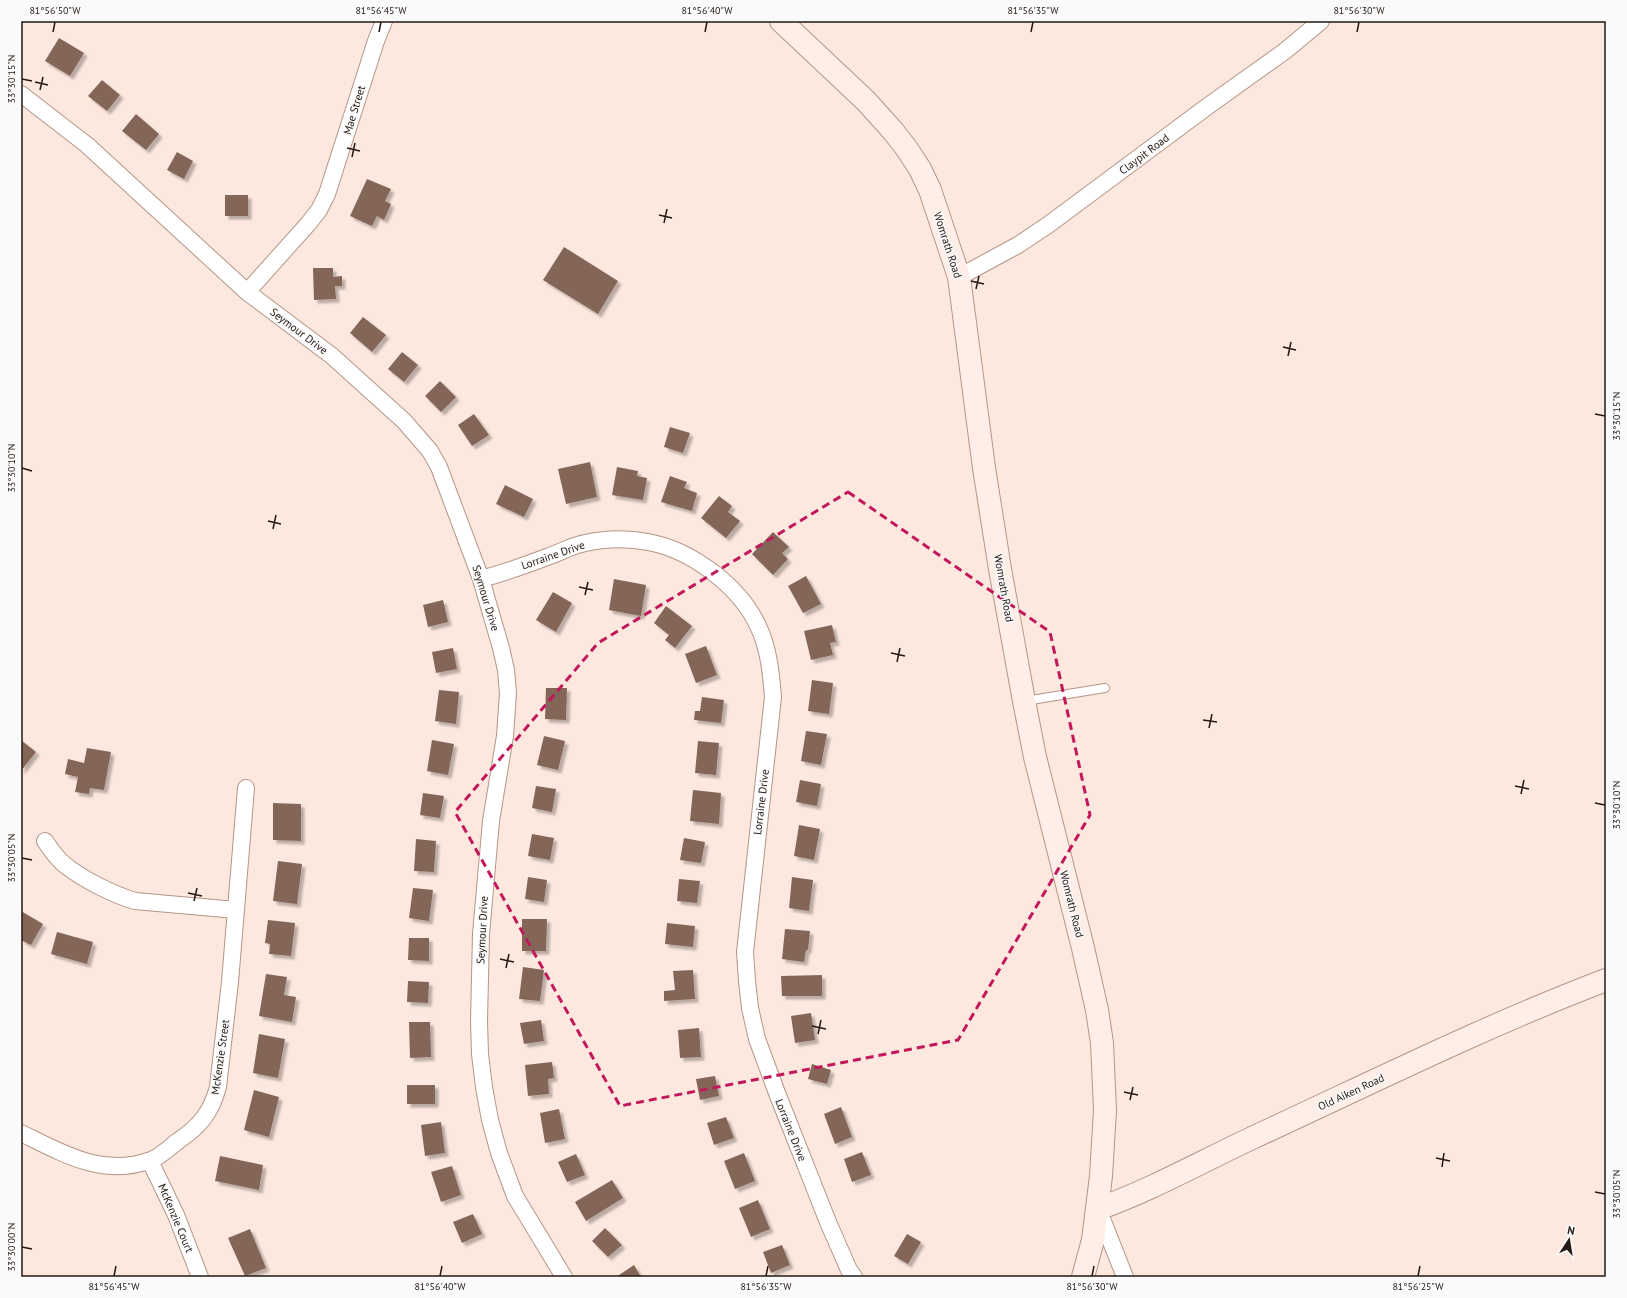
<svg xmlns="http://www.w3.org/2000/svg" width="1627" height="1298" font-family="'PT Sans',sans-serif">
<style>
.building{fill:#846659;filter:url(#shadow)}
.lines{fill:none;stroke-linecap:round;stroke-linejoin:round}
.lane-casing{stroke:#b59587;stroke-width:10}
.street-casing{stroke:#b59587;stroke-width:18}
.secondary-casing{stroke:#b59587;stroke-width:24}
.lane{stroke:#fff;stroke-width:8}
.street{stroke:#fff;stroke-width:16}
.secondary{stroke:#feeee7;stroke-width:22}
.marked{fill:none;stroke:#c2185b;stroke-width:3;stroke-dasharray:8 5;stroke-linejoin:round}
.ticks{fill:none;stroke:#231812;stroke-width:1.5}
.labels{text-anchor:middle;stroke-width:3;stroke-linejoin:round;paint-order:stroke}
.street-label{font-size:11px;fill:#231812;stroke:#fafafa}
.neatline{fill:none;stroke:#231812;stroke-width:1.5}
.ticks-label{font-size:10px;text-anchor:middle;fill:#231812}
</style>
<defs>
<filter id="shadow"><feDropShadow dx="3.5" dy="3.5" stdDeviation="1" flood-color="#0004"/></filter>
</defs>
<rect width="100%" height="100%" fill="#fce8de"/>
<!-- building -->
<path class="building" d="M59 38 84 53 70 76 45 61Z
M102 80 120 95 107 111 88 96Z
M136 114 159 134 146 150 122 131Z
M177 152 193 161 184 179 167 170Z
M367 179 391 189 385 201 391 204 384 220 377 216 372 226 350 216Z
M225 195H248V216H225Z
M564 247 618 281 598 314 543 280Z
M313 268H333V277L342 276V286H335L336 299 314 300Z
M363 317 386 335 372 352 350 333Z
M402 352 418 365 404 382 388 369Z
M440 381 456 397 441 412 425 396Z
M474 414 489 435 472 446 458 425Z
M670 427 690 433 683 453 664 447Z
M590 462 597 497 566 504 558 469Z
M617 467 638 471 637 476 647 478 643 500 612 495Z
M670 476 687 482 684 488 697 493 692 511 661 502Z
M505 485 533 499 524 517 496 504Z
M719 496 732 506 728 512 740 521 726 538 701 518Z
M773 532 789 547 782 553 788 559 773 575 752 554Z
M806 576 821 604 803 613 788 586Z
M614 579 646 585 641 616 609 610Z
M553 592 572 603 556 632 536 620Z
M443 600 448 622 428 627 423 605Z
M666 606 692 626 675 648 665 640 669 635 654 623Z
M832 625 836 642 830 643 833 655 811 660 804 631Z
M706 646 717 675 696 683 685 654Z
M453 648 457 669 436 673 432 652Z
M812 680 833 683 829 714 808 711Z
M546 688H567L566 720 545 719Z
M439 690 459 692 456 724 435 721Z
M702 697 724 700 721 723 694 720 695 711H700Z
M806 731 827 734 821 765 801 761Z
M544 736 565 741 558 770 537 765Z
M21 740 36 752 21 771Z
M432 740 454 744 448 775 427 771Z
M698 741 719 743 716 775 695 773Z
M87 748 111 752 104 790 90 788 89 794 75 792 78 777 65 774 68 759 84 763Z
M800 780 821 784 817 806 796 802Z
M536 786 556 789 552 812 532 808Z
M693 790 721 793 719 824 690 821Z
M423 793 444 796 440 818 420 815Z
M273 803 301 804V841L273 840Z
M799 825 820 829 814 860 794 856Z
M532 834 554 838 550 860 528 856Z
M684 838 705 842 701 863 680 860Z
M416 839 436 841 434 872 414 871Z
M278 861 302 864 297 904 273 901Z
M528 877 547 880 544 902 525 899Z
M792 877 813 880 809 911 789 908Z
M679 879 700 881 697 903 677 901Z
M413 888 433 890 429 921 409 918Z
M21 911 43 924 31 945 21 940Z
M522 919H547L546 951H522Z
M268 920 295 923 291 956 269 954 270 944 265 943Z
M667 923 695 926 693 947 665 944Z
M785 929 810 931 808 950H806L804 962 782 959Z
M57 932 93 942 87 964 51 954Z
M409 938H429V961L408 960Z
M523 967 544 970 540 1001 519 999Z
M693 970 695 999 664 1001V991L675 990 673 971Z
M266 974 287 977 284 995 296 997 292 1022 259 1016Z
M822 975V996H782L781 976Z
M408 981 429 982 428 1003 407 1002Z
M811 1013 815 1040 795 1043 791 1016Z
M541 1020 544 1041 524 1044 520 1023Z
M409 1022H430L431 1057 410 1058Z
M699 1028 701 1057 680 1058 678 1030Z
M259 1034 285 1039 278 1078 253 1073Z
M552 1062 554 1078 548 1079 549 1094 528 1096 525 1065Z
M812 1064 831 1070 827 1084 808 1079Z
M715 1076 719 1096 700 1100 696 1079Z
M407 1085H435V1104H407Z
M254 1090 279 1097 269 1137 244 1130Z
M841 1107 852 1137 835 1144 824 1114Z
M559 1109 565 1139 545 1143 540 1113Z
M726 1117 734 1138 714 1145 707 1123Z
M441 1122 445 1153 425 1156 421 1125Z
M862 1152 871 1175 852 1182 844 1159Z
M744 1153 755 1181 735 1189 724 1161Z
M576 1154 585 1175 567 1182 558 1162Z
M220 1156 263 1165 259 1190 215 1181Z
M452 1166 461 1195 441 1202 431 1172Z
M612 1180 623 1198 586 1221 575 1202Z
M758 1200 770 1229 751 1237 739 1208Z
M473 1214 482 1234 462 1243 453 1222Z
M605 1228 622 1245 608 1257 592 1241Z
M250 1229 266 1268 245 1276 228 1238Z
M907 1234 921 1242 908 1264 894 1256Z
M782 1245 790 1265 771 1273 763 1252Z
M634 1265 641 1277H616Z"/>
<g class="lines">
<!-- lane casing -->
<g class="lane-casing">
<path id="lane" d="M1025 701 1105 688"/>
</g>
<!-- street casing -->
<g class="street-casing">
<path id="street" d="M21 94 87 145 247 292 332 356 404 421 430 451 439 467 481 579 501 648 506 670 508 693 505 736 491 821 481 934 479 1021 480 1054 484 1087 490 1120 499 1153 515 1196 564 1277
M959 277 1018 245 1048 225 1208 106 1285 51 1321 21
M247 292 308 224 319 210 327 194 376 41 384 21
M481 579C503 573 526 565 547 557 559 553 569 547 581 544 602 539 627 538 648 542 692 550 741 587 759 628 769 650 771 673 773 697L745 952 747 981 750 1008 757 1039 777 1093 828 1222 849 1270 854 1277
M45 841C51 850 57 859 65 865 84 880 112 894 135 901L236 910
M21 1133C62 1153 103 1178 151 1160 160 1157 170 1147 178 1141 200 1126 211 1113 218 1087L230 982 246 788
M150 1161 176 1215 200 1277
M1098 1209 1125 1277"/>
</g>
<!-- secondary casing -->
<g class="secondary-casing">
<path id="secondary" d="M781 21 866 101 893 131 907 149 920 169 930 190 959 277 984 468 1000 569 1024 701 1035 757 1083 948 1097 1010 1102 1043 1105 1110 1101 1176 1093 1240 1083 1277
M1098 1209C1151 1190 1201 1162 1252 1138 1369 1084 1485 1026 1606 980"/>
</g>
<!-- lane -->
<use href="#lane" class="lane"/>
<!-- street -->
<use href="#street" class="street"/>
<!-- secondary -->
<use href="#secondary" class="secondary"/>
</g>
<!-- marked area -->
<path class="marked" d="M848 492 1050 632 1090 815 958 1040 620 1106 455 812 598 643Z"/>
<!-- ticks -->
<path class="ticks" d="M53 32 55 22M379 32 381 22M705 32 707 22M1031 32 1033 22M1357 32 1359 22M22 79 32 81M35 82 48 85M40 90 43 77M347 148 360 151M352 157 355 143M659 215 672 218M664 223 667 209M971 281 984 284M976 289 979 276M1283 347 1296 350M1288 356 1291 342M1595 414 1605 416M22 468 32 471M268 521 281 524M273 529 276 515M579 587 593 590M585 595 588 582M891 653 905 656M897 662 900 648M1203 720 1217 722M1209 728 1212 714M1515 786 1529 789M1521 794 1524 780M1595 803 1605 805M22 858 32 860M188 893 202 896M194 901 197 888M500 959 514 962M506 968 509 954M812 1026 826 1029M818 1034 821 1020M1124 1092 1138 1095M1130 1100 1133 1087M1436 1158 1450 1161M1442 1167 1444 1153M1595 1192 1605 1194M22 1247 32 1249M114 1276 116 1266M440 1276 442 1266M766 1276 768 1266M1092 1276 1094 1266M1418 1276 1420 1266"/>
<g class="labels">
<!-- street labels -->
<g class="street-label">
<text transform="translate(354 110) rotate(-73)" y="4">Mae Street</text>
<text transform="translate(1144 154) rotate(-37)" y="4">Claypit Road</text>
<text transform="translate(948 245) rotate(72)" y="4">Womrath Road</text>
<text transform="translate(299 331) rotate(37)" y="4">Seymour Drive</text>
<text transform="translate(553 555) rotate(-19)" y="4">Lorraine Drive</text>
<text transform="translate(1004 588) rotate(80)" y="4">Womrath Road</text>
<text transform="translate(486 598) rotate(73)" y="4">Seymour Drive</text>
<text transform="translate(761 802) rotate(-83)" y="4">Lorraine Drive</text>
<text transform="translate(1072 904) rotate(76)" y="4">Womrath Road</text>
<text transform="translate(482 930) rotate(-87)" y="4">Seymour Drive</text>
<text transform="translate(220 1057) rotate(-82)" y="4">McKenzie Street</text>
<text transform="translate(1351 1092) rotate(-25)" y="4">Old Aiken Road</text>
<text transform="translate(791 1130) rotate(68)" y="4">Lorraine Drive</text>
<text transform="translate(176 1218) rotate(67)" y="4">McKenzie Court</text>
</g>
</g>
<!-- border -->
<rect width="1627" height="1298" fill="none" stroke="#fafafa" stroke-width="44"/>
<!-- north arrow -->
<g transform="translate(1569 1240) rotate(12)" stroke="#fafafa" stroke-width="3" paint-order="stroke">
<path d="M0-3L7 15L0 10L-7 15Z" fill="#231812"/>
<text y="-6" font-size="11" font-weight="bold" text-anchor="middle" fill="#231812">N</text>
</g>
<rect x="22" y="22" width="1583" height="1254" class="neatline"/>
<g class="ticks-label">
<text x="55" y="14">81°56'50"W</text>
<text x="381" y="14">81°56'45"W</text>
<text x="707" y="14">81°56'40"W</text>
<text x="1033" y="14">81°56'35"W</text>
<text x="1359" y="14">81°56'30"W</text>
<text transform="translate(11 79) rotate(-90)" y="4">33°30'15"N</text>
<text transform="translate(1616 416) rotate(-90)" y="4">33°30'15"N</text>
<text transform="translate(11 468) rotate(-90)" y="4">33°30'10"N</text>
<text transform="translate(1616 805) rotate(-90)" y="4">33°30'10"N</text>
<text transform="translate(11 858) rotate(-90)" y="4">33°30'05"N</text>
<text transform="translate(1616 1194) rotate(-90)" y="4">33°30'05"N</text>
<text transform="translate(11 1247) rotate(-90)" y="4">33°30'00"N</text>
<text x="114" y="1290">81°56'45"W</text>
<text x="440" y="1290">81°56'40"W</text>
<text x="766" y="1290">81°56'35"W</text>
<text x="1092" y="1290">81°56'30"W</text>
<text x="1418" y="1290">81°56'25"W</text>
</g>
</svg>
